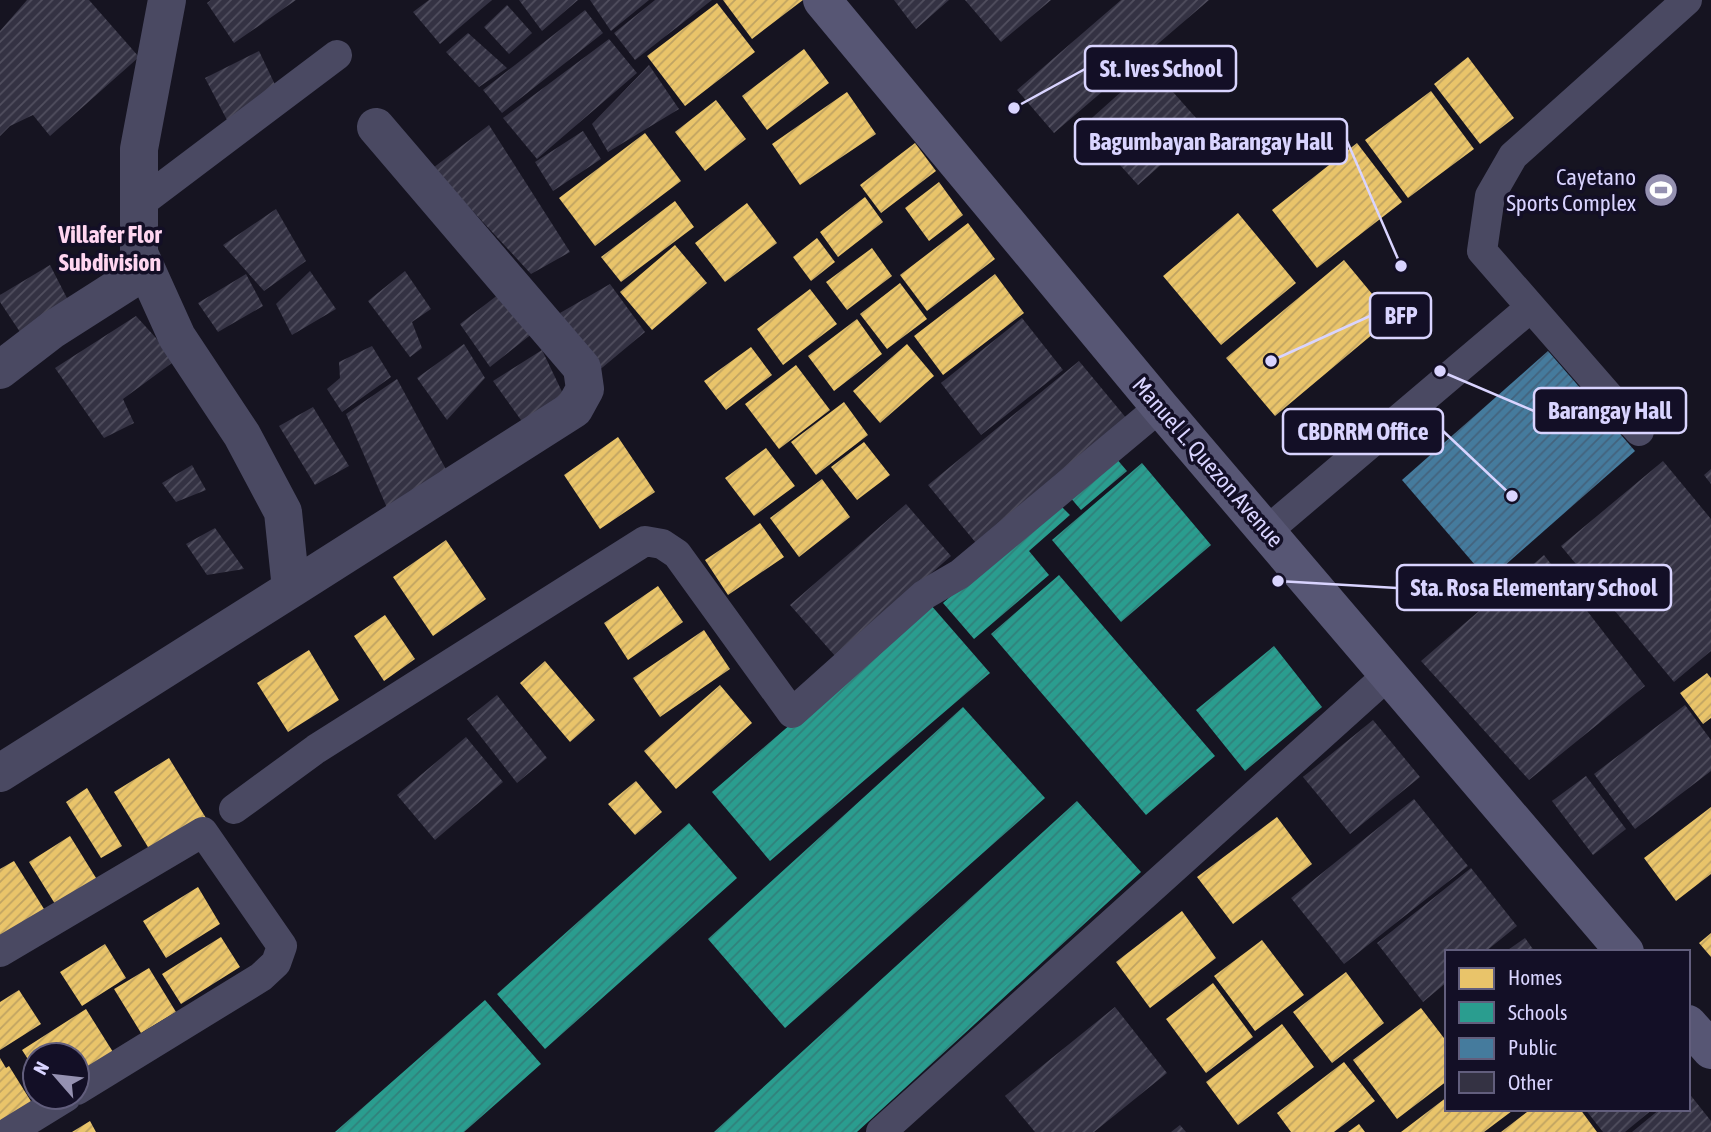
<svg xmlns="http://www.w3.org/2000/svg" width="1711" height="1132" font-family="'Asap Condensed',sans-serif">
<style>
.homes{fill:url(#homes-hatch)}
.schools{fill:url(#schools-hatch)}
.public{fill:url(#public-hatch)}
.building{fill:url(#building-hatch)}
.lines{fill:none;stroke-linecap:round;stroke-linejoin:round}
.service{stroke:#4a4962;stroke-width:30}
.minor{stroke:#4a4962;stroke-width:38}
.secondary{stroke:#575674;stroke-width:38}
.labels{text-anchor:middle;stroke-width:7;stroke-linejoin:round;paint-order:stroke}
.poi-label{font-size:23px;fill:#d9d4ff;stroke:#130f26;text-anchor:end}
.street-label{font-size:23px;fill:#d9d4ff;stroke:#130f26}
.neighbourhood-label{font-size:24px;font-weight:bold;fill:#ffd6f0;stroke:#130f26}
.leader{fill:none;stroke:#d9d4ff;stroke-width:2.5}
.callout-dot{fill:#d9d4ff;stroke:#130f26;stroke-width:2.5}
.callout{fill:#130f26;stroke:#d9d4ff;stroke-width:2.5}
.callout-label{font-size:24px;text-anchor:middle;font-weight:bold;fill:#d9d4ff}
</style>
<defs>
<pattern id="homes-hatch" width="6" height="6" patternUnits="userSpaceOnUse" patternTransform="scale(1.75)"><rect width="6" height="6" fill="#e9c46a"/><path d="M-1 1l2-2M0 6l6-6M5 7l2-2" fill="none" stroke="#bfa362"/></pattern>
<pattern id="schools-hatch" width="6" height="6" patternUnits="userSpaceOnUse" patternTransform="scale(1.75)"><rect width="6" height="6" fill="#2a9d8f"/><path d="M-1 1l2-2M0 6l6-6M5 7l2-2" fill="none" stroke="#31817b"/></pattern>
<pattern id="public-hatch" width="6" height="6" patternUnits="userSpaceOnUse" patternTransform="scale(1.75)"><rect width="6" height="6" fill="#457b9d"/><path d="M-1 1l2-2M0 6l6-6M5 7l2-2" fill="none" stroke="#43637d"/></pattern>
<pattern id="building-hatch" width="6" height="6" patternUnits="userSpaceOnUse" patternTransform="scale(1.75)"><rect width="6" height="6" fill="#343243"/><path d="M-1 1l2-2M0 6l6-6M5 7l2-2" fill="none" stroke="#514f5f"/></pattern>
</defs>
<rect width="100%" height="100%" fill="#161421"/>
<!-- homes -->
<path class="homes" d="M723 0H803L752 39Z
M717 3 755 52 685 106 647 56Z
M804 49 829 83 767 130 742 96Z
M1468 57 1514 118 1480 144 1434 84Z
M1431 91 1474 149 1408 198 1365 140Z
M847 92 876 134 800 185 772 144Z
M716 100 746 139 705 171 675 132Z
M645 133 681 181 595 246 559 198Z
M915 143 936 171 881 213 860 185Z
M1357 143 1402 202 1317 268 1272 210Z
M939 182 963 215 929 241 905 208Z
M865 197 883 222 838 257 820 232Z
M675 201 694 227 621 282 601 257Z
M747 203 777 243 725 282 695 243Z
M1238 213 1296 283 1221 345 1163 276Z
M968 223 995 259 927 311 900 275Z
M817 238 835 262 811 281 793 257Z
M675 245 707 283 652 330 620 292Z
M872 248 892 276 847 310 826 282Z
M1344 260 1392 318 1275 416 1226 358Z
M995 274 1024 313 943 375 914 336Z
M900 283 927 319 887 349 860 314Z
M810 289 837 324 783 365 757 329Z
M857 319 882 354 834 391 808 356Z
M907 344 934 376 880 423 853 391Z
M751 347 772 375 726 410 704 381Z
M796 365 830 410 779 449 745 404Z
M844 402 868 435 816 475 791 442Z
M618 437 655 492 600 529 564 475Z
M864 442 890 475 857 500 831 467Z
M766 448 795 486 754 516 725 478Z
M822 479 850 517 799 557 770 518Z
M760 523 784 557 728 595 705 560Z
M446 540 486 599 433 636 393 577Z
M658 586 683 622 628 660 604 623Z
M385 615 415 659 384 681 354 636Z
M704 630 730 669 660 717 633 678Z
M309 650 339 700 288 732 257 683Z
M545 661 595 720 570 742 520 683Z
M1707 673 1711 678V718L1703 724 1680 693Z
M720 685 752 723 676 789 644 751Z
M169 758 206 818 151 852 114 792Z
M636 781 662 812 635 835 608 804Z
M87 788 122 846 101 858 66 802Z
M1711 807V874L1676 901 1644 858Z
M1277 817 1312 864 1233 924 1197 877Z
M70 836 101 886 60 912 29 862Z
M14 861 49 917 0 947V869Z
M198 887 220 924 166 958 143 921Z
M1182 911 1216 958 1150 1008 1116 962Z
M1711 933V957L1699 943Z
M221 937 240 967 181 1004 162 974Z
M1262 940 1304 995 1255 1031 1214 976Z
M105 944 126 978 82 1006 60 972Z
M149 968 176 1012 141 1033 114 989Z
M1346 972 1384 1023 1332 1063 1293 1012Z
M1213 983 1253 1037 1206 1073 1166 1019Z
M19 990 41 1024 0 1050V1002Z
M1421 1008 1447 1042V1081L1397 1119 1353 1060Z
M86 1009 118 1060 77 1085V1055H35V1070L22 1050Z
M1282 1024 1314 1067 1238 1125 1206 1082Z
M0 1058 6 1068 9 1066 37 1111 0 1132Z
M1344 1062 1375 1101 1334 1132H1291L1277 1113Z
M1447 1097V1109L1512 1111 1484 1132H1401Z
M1531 1109H1580L1597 1132H1501Z
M90 1121 96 1132H72Z
M1359 1124 1365 1132H1348Z"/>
<!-- schools -->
<path class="schools" d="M1115 457 1127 471 1081 510 1069 496Z
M1142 463 1211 545 1121 622 1052 540Z
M1058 503 1070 515 1029 551 1049 575 974 639 943 603Z
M1059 575 1215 756 1146 815 991 634Z
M930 604 990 673 770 861 712 792Z
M1274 646 1322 707 1245 771 1196 710Z
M963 707 1045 798 785 1028 708 939Z
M1077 801 1141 872 857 1132H714Z
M689 823 737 878 545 1049 497 994Z
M485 1000 541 1064 464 1132H335Z"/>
<!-- public -->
<path class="public" d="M1548 351 1635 451 1488 580 1402 480Z"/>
<!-- building -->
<path class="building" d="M27 0H89L139 57 50 136 33 115 10 126 0 136V31Z
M211 0H296L234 43 207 3Z
M429 0H492L440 44 413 12Z
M519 0H578L542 31Z
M590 0H649L611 31Z
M655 0H712L635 60 614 33Z
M894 0H949L916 29Z
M965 0H1051L1001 42Z
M1121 0H1209L1054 133 1017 90Z
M507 5 532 33 509 54 484 27Z
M585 10 603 33 502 113 483 90Z
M468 33 507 68 479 87 446 52Z
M609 39 637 73 537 159 503 118Z
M259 51 279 93 227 120 205 78Z
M649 65 679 109 608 152 592 124Z
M1150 66 1204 127 1138 185 1084 125Z
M489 125 570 252 531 274 433 168Z
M583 131 601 159 553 191 535 162Z
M276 209 306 261 264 291 223 245Z
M50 265 69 302 20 332 0 302V295Z
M310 271 336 309 292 335 276 304Z
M405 271 431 309 412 322 422 348 410 357 368 301Z
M246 274 263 306 218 332 198 303Z
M610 284 645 332 597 372 560 313Z
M499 294 533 333 490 367 460 324Z
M136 316 176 360 123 399 134 423 104 438 55 368Z
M1022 318 1063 370 981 435 941 383Z
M464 344 485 378 447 420 417 378Z
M372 346 391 377 342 412 327 389 340 378 339 362Z
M542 350 566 400 526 427 493 381Z
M1079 361 1127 419 976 543 928 485Z
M397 379 448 473 388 510 346 414Z
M313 407 349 466 315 485 279 426Z
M1663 461 1711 519V651L1674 682 1561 546Z
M192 465 206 490 176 502 162 483Z
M1711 469V484L1704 475Z
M906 504 951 556 836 657 790 605Z
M215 528 244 569 207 575 186 544Z
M1544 555 1645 686 1529 780 1421 661Z
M497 695 547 758 517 783 467 719Z
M1685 705 1711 740V771L1635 829 1594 774Z
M1373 720 1420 777 1350 834 1303 777Z
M466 737 503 782 435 840 397 795Z
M1586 776 1626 829 1593 855 1552 801Z
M1414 799 1468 866 1344 964 1291 898Z
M1471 868 1517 926 1485 952H1447V982L1423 1002 1377 943Z
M1525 938 1535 952H1505Z
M1115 1007 1167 1073 1094 1132H1035L1005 1096Z
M1688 1092 1711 1121V1132H1632L1660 1109H1688Z
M1585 1109H1653L1625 1132H1603Z
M1180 1125 1186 1132H1171Z"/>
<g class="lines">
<!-- service -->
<path class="service" d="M138 205 337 55
M1639 431 1482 251 1490 196 1513 156 1687 0
M1267 531 1530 308
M234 809 316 749 645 541 662 544 677 554 792 713 924 595 960 574 1160 407
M0 952 203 832 282 946 276 963 261 977 77 1090
M9 1132 66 1097
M881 1132 1389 674"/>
<!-- minor -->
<path class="minor" d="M0 370 52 330 146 270
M291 589 574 409 585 389 582 368 376 127
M0 773 291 589 283 512 242 435 177 337 139 253V149L167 0"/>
<!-- secondary -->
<path class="secondary" d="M822 0 1160 407 1625 952
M1688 1024 1711 1050"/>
</g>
<!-- icons -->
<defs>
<g id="stadium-disc" transform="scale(1.75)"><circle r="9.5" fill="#9591b1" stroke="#130f26"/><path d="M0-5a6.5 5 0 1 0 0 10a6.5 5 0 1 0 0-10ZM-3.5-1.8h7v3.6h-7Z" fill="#fff"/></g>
</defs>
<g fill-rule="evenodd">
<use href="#stadium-disc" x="1661" y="190"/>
</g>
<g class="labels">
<!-- poi labels -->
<g class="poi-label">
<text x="1636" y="185">Cayetano<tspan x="1636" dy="26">Sports Complex</tspan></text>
</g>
<!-- street labels -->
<g class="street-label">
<text transform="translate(1208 462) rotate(49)" y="8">Manuel L. Quezon Avenue</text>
</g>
<!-- neighbourhood labels -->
<g class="neighbourhood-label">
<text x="110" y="243">Villafer Flor<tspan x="110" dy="28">Subdivision</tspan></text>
</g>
</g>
<!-- callouts -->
<path class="leader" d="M1014 108L1085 69M1401 266L1347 141M1271 361L1370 316M1440 371L1534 411M1512 496L1443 431M1278 581L1397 588"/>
<g class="callout-dot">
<circle cx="1014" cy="108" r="7"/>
<circle cx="1401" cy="266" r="7"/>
<circle cx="1271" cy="361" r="7"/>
<circle cx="1440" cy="371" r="7"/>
<circle cx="1512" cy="496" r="7"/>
<circle cx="1278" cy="581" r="7"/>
</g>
<g class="callout">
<rect x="1085" y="46" width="151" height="45" rx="7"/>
<rect x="1075" y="119" width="272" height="45" rx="7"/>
<rect x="1370" y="293" width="61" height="45" rx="7"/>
<rect x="1534" y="388" width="152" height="45" rx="7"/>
<rect x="1283" y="409" width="160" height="45" rx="7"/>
<rect x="1397" y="565" width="274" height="45" rx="7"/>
</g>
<g class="callout-label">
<text x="1161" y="77">St. Ives School</text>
<text x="1211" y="150">Bagumbayan Barangay Hall</text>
<text x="1401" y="324">BFP</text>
<text x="1610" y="419">Barangay Hall</text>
<text x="1363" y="440">CBDRRM Office</text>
<text x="1534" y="596">Sta. Rosa Elementary School</text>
</g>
<!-- legend -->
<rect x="1445" y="950" width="245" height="161" fill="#130f26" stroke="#625e7d" stroke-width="2"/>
<rect x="1459" y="968" width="35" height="21" fill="#e9c46a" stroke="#625e7d" stroke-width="2"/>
<text x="1508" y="985" font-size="21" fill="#d9d4ff">Homes</text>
<rect x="1459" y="1002" width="35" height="21" fill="#2a9d8f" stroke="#625e7d" stroke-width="2"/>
<text x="1508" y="1020" font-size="21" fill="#d9d4ff">Schools</text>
<rect x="1459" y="1038" width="35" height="21" fill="#457b9d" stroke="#625e7d" stroke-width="2"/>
<text x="1508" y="1055" font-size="21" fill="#d9d4ff">Public</text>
<rect x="1459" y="1072" width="35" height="21" fill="#343243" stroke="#625e7d" stroke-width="2"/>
<text x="1508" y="1090" font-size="21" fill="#d9d4ff">Other</text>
<!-- north arrow -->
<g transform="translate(56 1076) rotate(298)"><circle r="33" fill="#130f26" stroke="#625e7d" stroke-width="2"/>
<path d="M0-5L12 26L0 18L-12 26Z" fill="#9591b1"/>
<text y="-10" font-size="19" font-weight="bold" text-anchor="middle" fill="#d9d4ff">N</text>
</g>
</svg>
